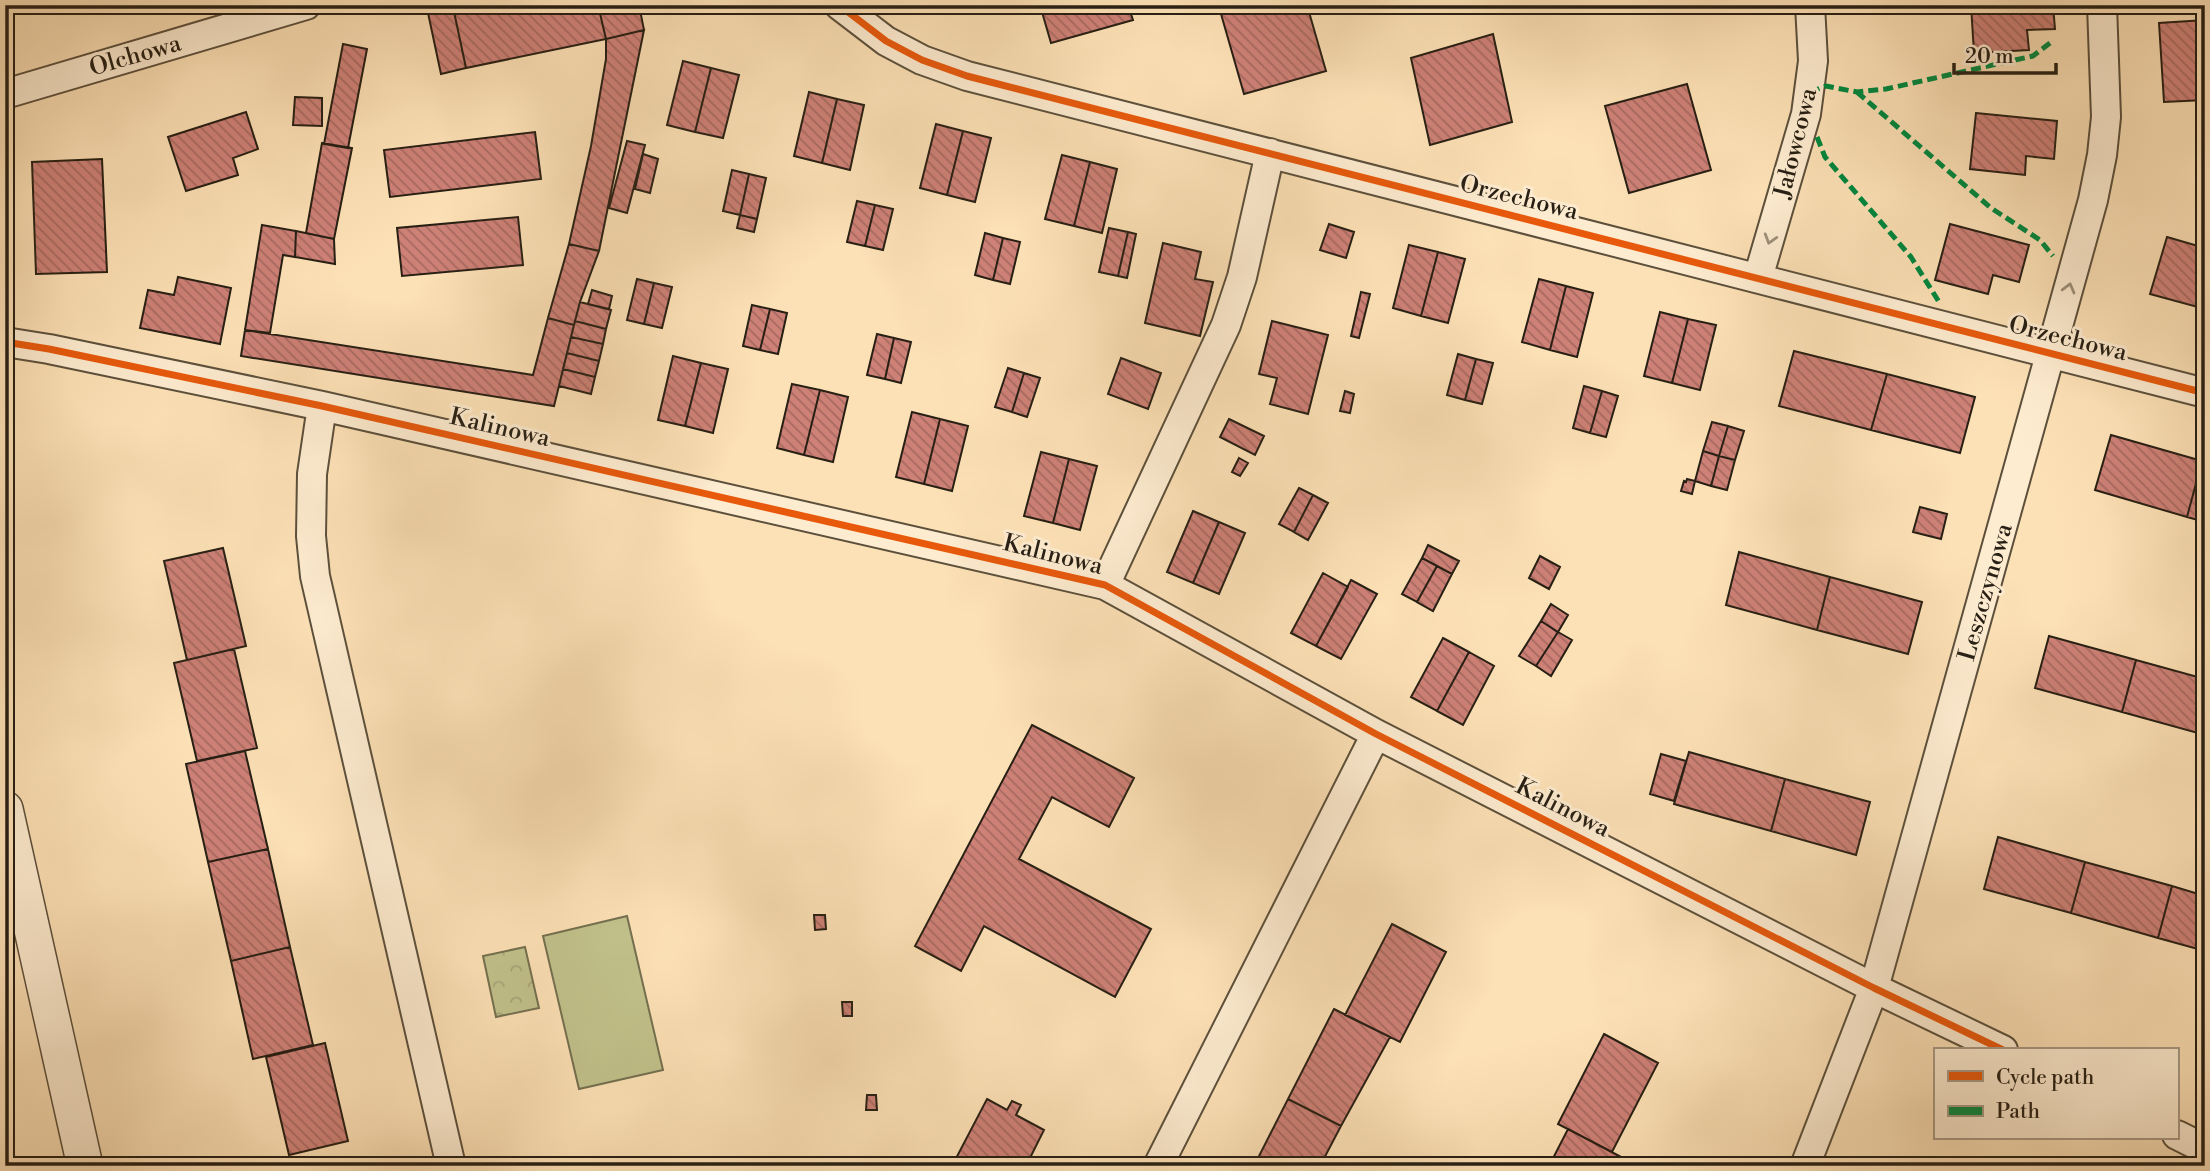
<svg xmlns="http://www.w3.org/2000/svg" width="2210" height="1171" font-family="'Libre Bodoni',serif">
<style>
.park{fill:url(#park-crowns);stroke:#747050;stroke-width:2}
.garden{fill:#c2c28c;stroke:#747050;stroke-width:2}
.building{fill:url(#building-back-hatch);stroke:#271f14;stroke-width:2}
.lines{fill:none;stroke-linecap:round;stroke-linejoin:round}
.minor-casing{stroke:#5c503c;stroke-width:32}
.tertiary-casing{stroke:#5c503c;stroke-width:38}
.minor{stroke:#feecd0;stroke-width:28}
.tertiary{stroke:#feecd0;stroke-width:35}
.quiet{stroke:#00873e;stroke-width:5;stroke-dasharray:10 5;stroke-linecap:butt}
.cycleway-casing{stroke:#feecd0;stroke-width:11}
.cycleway{stroke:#e8590c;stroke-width:7}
.oneway{stroke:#9d907b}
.labels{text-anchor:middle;stroke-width:6;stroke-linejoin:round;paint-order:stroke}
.street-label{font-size:24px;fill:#271f14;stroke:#feecd0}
</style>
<defs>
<pattern id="park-crowns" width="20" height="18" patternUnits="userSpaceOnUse" patternTransform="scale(1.75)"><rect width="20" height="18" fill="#c2c28c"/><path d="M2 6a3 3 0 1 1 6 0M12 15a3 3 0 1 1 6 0" fill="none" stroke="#a7a678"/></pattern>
<pattern id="building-back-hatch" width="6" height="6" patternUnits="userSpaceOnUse" patternTransform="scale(1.75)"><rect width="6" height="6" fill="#ce8177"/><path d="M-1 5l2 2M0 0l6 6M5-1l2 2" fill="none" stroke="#a76960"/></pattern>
</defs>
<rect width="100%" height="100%" fill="#fde1b6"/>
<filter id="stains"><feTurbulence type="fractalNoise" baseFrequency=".00286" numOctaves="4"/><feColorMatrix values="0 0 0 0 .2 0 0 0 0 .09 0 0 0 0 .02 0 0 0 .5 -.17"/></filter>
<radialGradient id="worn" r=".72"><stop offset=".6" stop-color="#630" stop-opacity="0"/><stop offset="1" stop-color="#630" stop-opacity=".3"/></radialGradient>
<!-- park -->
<path class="park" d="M525 947 539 1008 496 1017 483 956Z"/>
<!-- garden -->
<path class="garden" d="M627 916 663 1070 579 1089 543 936Z"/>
<!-- building -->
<path class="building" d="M463 5H598L606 39 466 68 453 7Z
M598 5H639L644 30 606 39Z
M1040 5H1128L1133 20 1051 43Z
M1227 5H1307L1326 71 1244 94 1219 7Z
M1971 5H2053L2055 29 2027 30 2029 50 1974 53Z
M453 7 466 68 441 74 428 13Z
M2205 20V100L2164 102 2159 23Z
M644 30 599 251 569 244 591 146 606 59V39Z
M1493 34 1512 122 1430 145 1411 58Z
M343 44 367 49 348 148 324 144Z
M683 61 711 68 695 132 667 125Z
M711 68 739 75 723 138 695 132Z
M1687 84 1711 170 1629 193 1605 106Z
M809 92 837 99 822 163 794 156Z
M295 97 322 98V126L293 125Z
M837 99 864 105 850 170 822 163Z
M246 112 258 149 233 158 238 175 186 191 168 137Z
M1976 113 2057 121 2054 159 2026 156 2025 175 1970 169Z
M936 124 963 131 947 195 920 188Z
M963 131 991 138 975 202 947 195Z
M535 132 541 179 390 197 384 150Z
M627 141 645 145 627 213 609 208Z
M322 143 352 148 334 239 306 233Z
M643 154 658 159 650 193 635 189Z
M1062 155 1090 162 1074 226 1045 219Z
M102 159 107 272 36 274 32 162Z
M1090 162 1117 169 1102 233 1074 226Z
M732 170 749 174 740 215 723 211Z
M749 174 766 178 757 219 740 215Z
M857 201 875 205 865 246 847 242Z
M875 205 893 209 883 250 865 246Z
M740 215 757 219 754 232 737 228Z
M518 217 523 265 402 276 397 228Z
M1329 224 1354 232 1346 258 1320 250Z
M1950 224 2029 245 2019 282 1993 275 1988 294 1935 280Z
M262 225 296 231 295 257 283 255 270 333 245 330Z
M1109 228 1128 232 1118 276 1099 272Z
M296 231 334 239 335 264 295 257Z
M1128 232 1136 234 1127 278 1118 276Z
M985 233 1003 238 993 280 975 275Z
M2167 237 2205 248V309L2150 294Z
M1003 238 1020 242 1010 284 993 280Z
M1163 243 1201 252 1195 279 1213 282 1200 336 1145 323Z
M569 244 599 251 580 302 574 325 548 318Z
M1409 245 1438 252 1421 316 1393 308Z
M1438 252 1465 259 1448 323 1421 316Z
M178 277 231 288 220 344 140 328 148 290 174 295Z
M637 279 654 283 644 324 627 320Z
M1539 279 1566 286 1550 350 1522 342Z
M654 283 672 287 662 328 644 324Z
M1566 286 1593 293 1577 357 1550 350Z
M592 290 612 296 609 309 588 304Z
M1361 292 1370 294 1359 338 1351 336Z
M580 302 611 310 606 329 575 321Z
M752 305 770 309 760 350 743 346Z
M770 309 787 313 778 354 760 350Z
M1660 312 1688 319 1672 383 1644 376Z
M548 318 574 325 554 406 241 356 245 330 533 375Z
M1688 319 1716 325 1700 390 1672 383Z
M575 321 606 329 603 344 571 337Z
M1272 321 1328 335 1308 414 1270 404 1277 378 1259 374Z
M877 334 894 338 885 379 867 375Z
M571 337 603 344 599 361 567 353Z
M894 338 911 342 901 383 885 379Z
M1794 351 1887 374 1871 430 1779 406Z
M567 353 599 361 595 377 563 369Z
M1458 354 1476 359 1465 400 1447 395Z
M673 356 701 363 685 426 658 420Z
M1121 358 1161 373 1148 409 1108 394Z
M1476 359 1493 363 1482 404 1465 400Z
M701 363 728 369 713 433 685 426Z
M1008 368 1024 373 1012 412 995 407Z
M563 369 595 377 591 394 559 386Z
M1024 373 1040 378 1027 417 1012 412Z
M1887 374 1975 397 1960 453 1871 430Z
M792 384 820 390 804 455 777 448Z
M1584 386 1602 391 1590 433 1573 428Z
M820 390 848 397 833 462 804 455Z
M1345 391 1354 394 1350 413 1340 411Z
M1602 391 1618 396 1606 437 1590 433Z
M912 412 940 419 924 484 896 477Z
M940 419 968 426 952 491 924 484Z
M1229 419 1264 436 1255 455 1220 437Z
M1712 422 1728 426 1719 456 1703 451Z
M1728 426 1744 431 1735 460 1719 456Z
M2111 435 2202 461 2187 517 2095 490Z
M1703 451 1719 456 1711 486 1695 481Z
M1041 452 1069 459 1053 523 1024 516Z
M1719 456 1735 460 1727 490 1711 486Z
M1239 458 1248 463 1240 476 1232 472Z
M1069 459 1097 466 1080 530 1053 523Z
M2202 461H2205V522L2187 517Z
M1687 479 1695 481 1692 494 1681 491 1684 481 1686 482Z
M1299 488 1313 495 1294 532 1279 524Z
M1313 495 1328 503 1308 540 1294 532Z
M1920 507 1947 514 1941 539 1913 532Z
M1193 511 1219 522 1193 583 1167 572Z
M1219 522 1245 533 1219 594 1193 583Z
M1428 545 1459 561 1452 574 1422 558Z
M223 548 246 646 187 660 164 561Z
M1739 552 1830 577 1817 630 1726 605Z
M1540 556 1560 567 1549 589 1529 578Z
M1422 558 1437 566 1417 602 1402 594Z
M1437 566 1452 574 1433 611 1417 602Z
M1323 573 1348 587 1316 646 1291 633Z
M1830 577 1922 602 1908 654 1817 630Z
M1351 580 1377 594 1341 659 1316 646Z
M1551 604 1568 615 1558 632 1541 621Z
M1541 621 1558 632 1536 666 1519 656Z
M1558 632 1572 640 1551 676 1536 666Z
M2049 636 2136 660 2122 712 2035 688Z
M1443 638 1469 652 1437 711 1411 697Z
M234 649 257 748 197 761 174 663Z
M1469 652 1494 666 1463 725 1437 711Z
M2136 660 2205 679V735L2122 712Z
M1032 725 1134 778 1109 827 1052 797 1019 859 1151 929 1115 997 984 926 961 971 915 946Z
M245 751 268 849 208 862 186 764Z
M1689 752 1785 779 1771 831 1674 804Z
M1661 754 1686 761 1674 801 1650 794Z
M1785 779 1870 802 1856 855 1771 831Z
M1998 837 2085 862 2071 913 1984 889Z
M268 849 290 947 231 961 208 862Z
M2085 862 2172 886 2158 938 2071 913Z
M2172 886 2205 896V951L2158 938Z
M814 915H825L826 929 815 930Z
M1392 924 1446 952 1400 1042 1345 1015Z
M290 947 313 1045 253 1059 231 961Z
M842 1002H852V1016H843Z
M1334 1009 1390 1037 1341 1126 1288 1099Z
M1604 1034 1658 1063 1612 1152 1558 1124Z
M325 1043 348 1141 289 1155 266 1057Z
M867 1095H876L877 1110H866Z
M987 1099 1007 1110 1012 1101 1021 1105 1016 1115 1044 1130 1026 1166H952Z
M1288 1099 1341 1126 1320 1166H1254Z
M1568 1129 1623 1158 1619 1166H1549Z"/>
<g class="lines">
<!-- minor casing -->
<g class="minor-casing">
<path id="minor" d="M839 5 886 41 922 60 967 76 2205 393
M5 94 306 5
M1758 278 1806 114 1813 61 1810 5
M5 342 49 349 322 406 1105 585 1376 734 1874 988 2003 1050
M322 406 312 474 311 536 315 576 451 1166
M1105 585 1226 325 1242 277 1270 153
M2177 1135 2205 1149
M1158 1166 1376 734
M1805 1166 1874 988 2093 200 2102 155 2106 117 2102 5"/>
</g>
<!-- tertiary casing -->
<g class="tertiary-casing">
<path id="tertiary" d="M5 809 85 1166"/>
</g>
<!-- minor -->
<use href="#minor" class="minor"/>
<!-- tertiary -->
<use href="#tertiary" class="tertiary"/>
<!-- quiet -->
<path class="quiet" d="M1810 92 1826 86 1857 92 1886 89 2033 56 2050 43
M1857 92 1991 208 2040 240 2053 256
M1817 137 1825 157 1911 257 1939 302"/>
<!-- cycleway casing -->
<g class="cycleway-casing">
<path id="cycleway" d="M839 5 886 41 922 60 967 76 2205 393
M5 342 49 349 322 406 1105 585 1376 734 1874 988 2003 1050"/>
</g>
<!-- cycleway -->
<use href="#cycleway" class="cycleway"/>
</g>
<!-- one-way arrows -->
<defs><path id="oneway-chevron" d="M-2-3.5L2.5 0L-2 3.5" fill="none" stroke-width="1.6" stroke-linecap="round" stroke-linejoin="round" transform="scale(1.75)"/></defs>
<g class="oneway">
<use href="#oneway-chevron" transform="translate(1770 239) rotate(107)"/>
<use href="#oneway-chevron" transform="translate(2069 288) rotate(-75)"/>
</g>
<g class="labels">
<!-- street labels -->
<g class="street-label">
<text transform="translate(135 55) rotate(-16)" y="8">Olchowa</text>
<text transform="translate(1795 143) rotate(-76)" y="8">Jałowcowa</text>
<text transform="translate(1519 197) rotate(14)" y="8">Orzechowa</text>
<text transform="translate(2068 338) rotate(14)" y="8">Orzechowa</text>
<text transform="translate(500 427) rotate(13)" y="8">Kalinowa</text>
<text transform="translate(1053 554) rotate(14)" y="8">Kalinowa</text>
<text transform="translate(1985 592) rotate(-74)" y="8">Leszczynowa</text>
<text transform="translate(1563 807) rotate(27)" y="8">Kalinowa</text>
</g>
</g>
<!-- margin -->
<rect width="2210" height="1171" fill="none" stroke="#fde1b6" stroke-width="28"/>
<rect x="7" y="7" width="2196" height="1157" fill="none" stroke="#271f14" stroke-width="3.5"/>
<rect x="14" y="14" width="2182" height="1143" fill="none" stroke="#271f14" stroke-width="2"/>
<!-- legend -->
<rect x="1934" y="1048" width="245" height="91" fill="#feecd0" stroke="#a89a85" stroke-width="2"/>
<rect x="1948" y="1071" width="35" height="10" fill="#e8590c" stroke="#a89a85" stroke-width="2"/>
<text x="1996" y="1084" font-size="21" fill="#271f14">Cycle path</text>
<rect x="1948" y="1106" width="35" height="10" fill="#00873e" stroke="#a89a85" stroke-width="2"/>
<text x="1996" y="1118" font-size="21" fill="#271f14">Path</text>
<!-- scale -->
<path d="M1954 63v10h102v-10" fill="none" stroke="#271f14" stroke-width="3.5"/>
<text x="1965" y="63" font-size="21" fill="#271f14" stroke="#feecd0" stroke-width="5" paint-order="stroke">20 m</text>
<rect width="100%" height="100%" filter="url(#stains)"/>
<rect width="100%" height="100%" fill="url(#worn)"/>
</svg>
